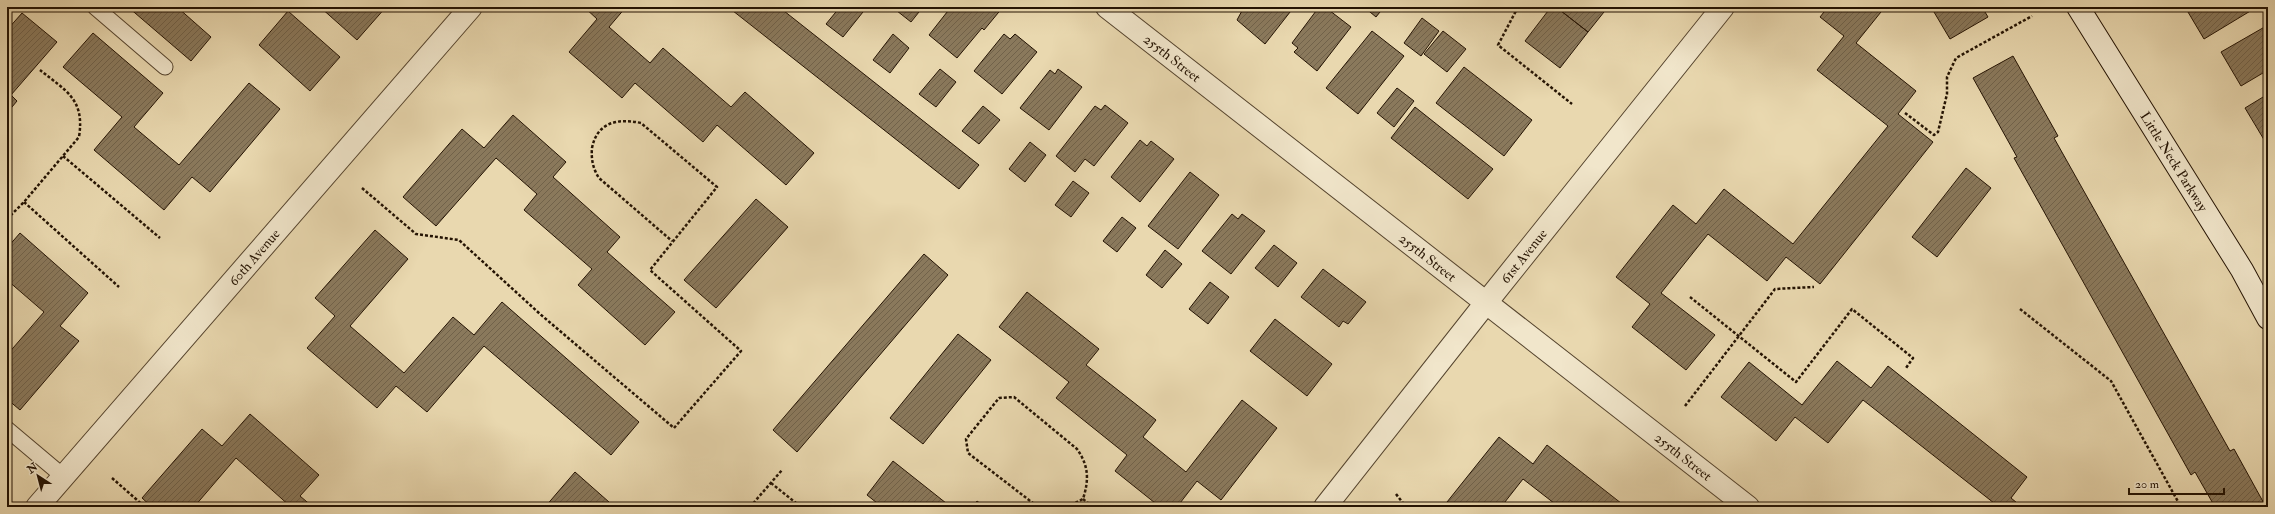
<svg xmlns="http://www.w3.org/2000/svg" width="2275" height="514" font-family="'IM FELL Double Pica',serif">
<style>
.building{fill:url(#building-hatch);stroke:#241303}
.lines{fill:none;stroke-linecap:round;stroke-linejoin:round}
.service-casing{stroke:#55442e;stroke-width:17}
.minor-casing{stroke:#55442e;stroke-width:24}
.secondary-casing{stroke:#241303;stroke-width:24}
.path{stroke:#241303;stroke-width:2.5;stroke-dasharray:3 2;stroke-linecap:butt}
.service{stroke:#f1e6cb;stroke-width:15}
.minor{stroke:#f1e6cb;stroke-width:22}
.secondary{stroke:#f1e6cb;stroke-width:22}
.labels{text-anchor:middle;stroke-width:3.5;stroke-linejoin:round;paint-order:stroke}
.street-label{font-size:14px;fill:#241303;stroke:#f1e6cb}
</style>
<defs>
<pattern id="building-hatch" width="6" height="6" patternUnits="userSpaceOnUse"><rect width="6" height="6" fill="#8a795c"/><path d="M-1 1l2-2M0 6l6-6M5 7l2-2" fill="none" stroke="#71624a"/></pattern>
</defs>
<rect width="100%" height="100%" fill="#e9d8af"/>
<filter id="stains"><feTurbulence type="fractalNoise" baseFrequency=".005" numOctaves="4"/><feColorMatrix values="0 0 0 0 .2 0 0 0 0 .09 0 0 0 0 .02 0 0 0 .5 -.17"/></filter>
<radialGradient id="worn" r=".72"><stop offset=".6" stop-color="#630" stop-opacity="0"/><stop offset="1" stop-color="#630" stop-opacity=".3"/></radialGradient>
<!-- building -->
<path class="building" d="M128 7H177L211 37 191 61Z
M320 7H386L357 40Z
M584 7H626L609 27 650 63 663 48 731 107 745 92 814 153 786 185 717 125 703 142 635 83 622 98 569 52 597 19Z
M728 7H779L979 165 959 189Z
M840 7H857L863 12 843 37 826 24Z
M892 7H923L911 22Z
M951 7H1003L984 30 982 28 957 58 929 35Z
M1244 7H1294L1265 44 1237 20Z
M1319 7H1325L1351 27 1317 71 1294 52 1298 48 1292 43Z
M1364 7H1384L1376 17Z
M1551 7H1556L1588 32 1560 68 1525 41Z
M1556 7H1608L1588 32Z
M1828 7H1885L1856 43 1916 91 1898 114 1933 142 1820 284 1786 257 1767 281 1708 234 1661 293 1715 335 1686 370 1632 327 1650 304 1616 277 1673 205 1696 224 1724 189 1793 244 1888 126 1817 70 1844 36 1820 17Z
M1931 7H1982L1988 17 1950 39Z
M2185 7H2250L2252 10 2204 39Z
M288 11 340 57 310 91 259 45Z
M22 13 57 42 11 95 17 101 7 113V30Z
M1422 18 1439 31 1421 56 1404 43Z
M2268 25V70L2241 86 2221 52Z
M1372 31 1404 56 1358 114 1326 88Z
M1443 31 1466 49 1447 72 1424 54Z
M93 33 163 93 134 127 179 165 249 83 280 109 210 192 192 177 164 210 94 150 122 117 63 67Z
M893 34 909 48 890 73 873 60Z
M1004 34 1010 39 1015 34 1037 52 1002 94 974 71Z
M2013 56 2058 136 2054 138 2230 451 2234 449 2266 507H2215L2195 472 2191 475 2014 158 2017 157 1973 78Z
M1464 67 1532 120 1504 156 1436 103Z
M940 69 956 82 936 107 919 94Z
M1058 69 1082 87 1049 130 1020 108 1050 70 1055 74Z
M1397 88 1414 101 1394 127 1377 113Z
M2268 94V141L2266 143 2245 108Z
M1105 105 1128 123 1094 166 1085 159 1075 172 1056 156 1095 106 1101 110Z
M983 106 1000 120 979 144 962 131Z
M1415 107 1493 169 1468 199 1391 138Z
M513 115 566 162 553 177 620 237 607 252 675 312 645 345 578 285 592 269 524 210 537 194 496 158 436 226 403 197 462 129 484 148Z
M1140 140 1147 146 1151 141 1174 159 1140 202 1111 177Z
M1030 142 1046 155 1025 182 1009 169Z
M1966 168 1991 188 1937 257 1912 237Z
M1190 172 1219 195 1178 249 1148 226Z
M1073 181 1089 193 1071 217 1055 205Z
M756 199 788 227 716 308 684 280Z
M1232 214 1238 219 1242 214 1265 231 1231 274 1202 251Z
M1122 217 1136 228 1117 252 1103 241Z
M375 230 408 259 350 326 404 373 453 317 474 335 502 302 639 422 611 455 484 346 427 412 396 386 377 408 307 348 335 316 315 298Z
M20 233 88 293 60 326 79 341 20 410 7 399V355L44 312 7 280V248Z
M1274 245 1297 263 1278 287 1255 268Z
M1165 250 1182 264 1162 288 1146 275Z
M924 254 948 275 797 452 773 430Z
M1323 269 1366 302 1348 324 1343 321 1339 327 1301 297Z
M1210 282 1229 297 1208 324 1189 309Z
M1027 292 1099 349 1086 365 1156 420 1143 437 1186 472 1242 400 1277 428 1221 500 1197 481 1177 507H1160L1115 471 1127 455 1056 398 1069 382 999 327Z
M1275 319 1332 364 1307 396 1250 351Z
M958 334 991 360 923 444 890 418Z
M1837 361 1871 388 1888 366 2027 477 2011 498 2022 507H1999L1863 400 1828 443 1795 417 1776 441 1721 397 1749 362 1802 405Z
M250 414 319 475 300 496 313 507H291L236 458 194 507H152L142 498 202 429 222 446Z
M1499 437 1533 464 1547 445 1626 507H1559L1523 479 1501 507H1443Z
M893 461 951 507H882L867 495Z
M575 472 609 502 604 507H545Z
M977 501 985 507H972Z"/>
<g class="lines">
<!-- service casing -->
<g class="service-casing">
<path id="service" d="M95 7 165 67
M7 429 64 477"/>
</g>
<!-- minor casing -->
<g class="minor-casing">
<g id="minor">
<path id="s1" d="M1107 7 1748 507"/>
<path id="s2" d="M37 507 471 7"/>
<path id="s3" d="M1325 507 1485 304 1723 7"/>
</g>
</g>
<!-- secondary casing -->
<g class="secondary-casing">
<g id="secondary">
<path id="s4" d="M2078 7 2242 270 2268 318"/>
</g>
</g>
<!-- path -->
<path class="path" d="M1518 7 1498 45 1572 104
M1905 113 1934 135 1938 132 1947 94V77L1956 58 2032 16
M63 156 160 238
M362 188 416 234 459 240 540 314 674 428 741 351 650 270 717 187 641 123C618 118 597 122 592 148 591 159 593 169 599 178L672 241
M24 202 119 287
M7 219 24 202 79 137C85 99 66 91 40 70
M1690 297 1796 382 1852 309 1913 358 1906 368
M2020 309 2111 381 2181 507
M1685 406 1775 289 1814 287
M112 478 145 507
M771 483 801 507
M1396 494 1406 507
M1083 499 1093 507
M750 507 782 470
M1038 507 968 453 966 439 999 398 1014 397 1077 449C1089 466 1089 480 1083 499L1067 507"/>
<!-- service -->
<use href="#service" class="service"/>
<!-- minor -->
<use href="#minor" class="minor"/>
<!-- secondary -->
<use href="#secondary" class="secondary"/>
</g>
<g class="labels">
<!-- street labels -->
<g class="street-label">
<text dy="5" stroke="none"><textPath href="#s1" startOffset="83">255th Street</textPath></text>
<text dy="5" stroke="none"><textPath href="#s4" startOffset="182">Little Neck Parkway</textPath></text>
<text dy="5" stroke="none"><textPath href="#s3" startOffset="320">61st Avenue</textPath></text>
<text dy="5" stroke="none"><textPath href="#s2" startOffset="331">60th Avenue</textPath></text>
<text dy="5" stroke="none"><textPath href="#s1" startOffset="407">255th Street</textPath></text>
<text dy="5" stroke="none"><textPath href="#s1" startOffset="731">255th Street</textPath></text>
</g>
</g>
<!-- margin -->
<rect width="2275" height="514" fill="none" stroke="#e9d8af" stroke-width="24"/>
<rect x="8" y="8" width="2259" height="498" fill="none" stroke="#241303" stroke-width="2"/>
<rect x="12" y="12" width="2251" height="490" fill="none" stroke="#241303"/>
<!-- north arrow -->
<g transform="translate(38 476) rotate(324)" stroke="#f1e6cb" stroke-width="3" paint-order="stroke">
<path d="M0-3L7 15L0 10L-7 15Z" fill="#241303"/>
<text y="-6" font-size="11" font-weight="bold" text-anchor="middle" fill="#241303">N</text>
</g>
<!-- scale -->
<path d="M2129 488v6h95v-6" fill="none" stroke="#241303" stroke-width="2"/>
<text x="2135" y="488" font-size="12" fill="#241303" stroke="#f1e6cb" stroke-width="3" paint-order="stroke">20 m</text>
<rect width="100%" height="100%" filter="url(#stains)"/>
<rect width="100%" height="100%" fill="url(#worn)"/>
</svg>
